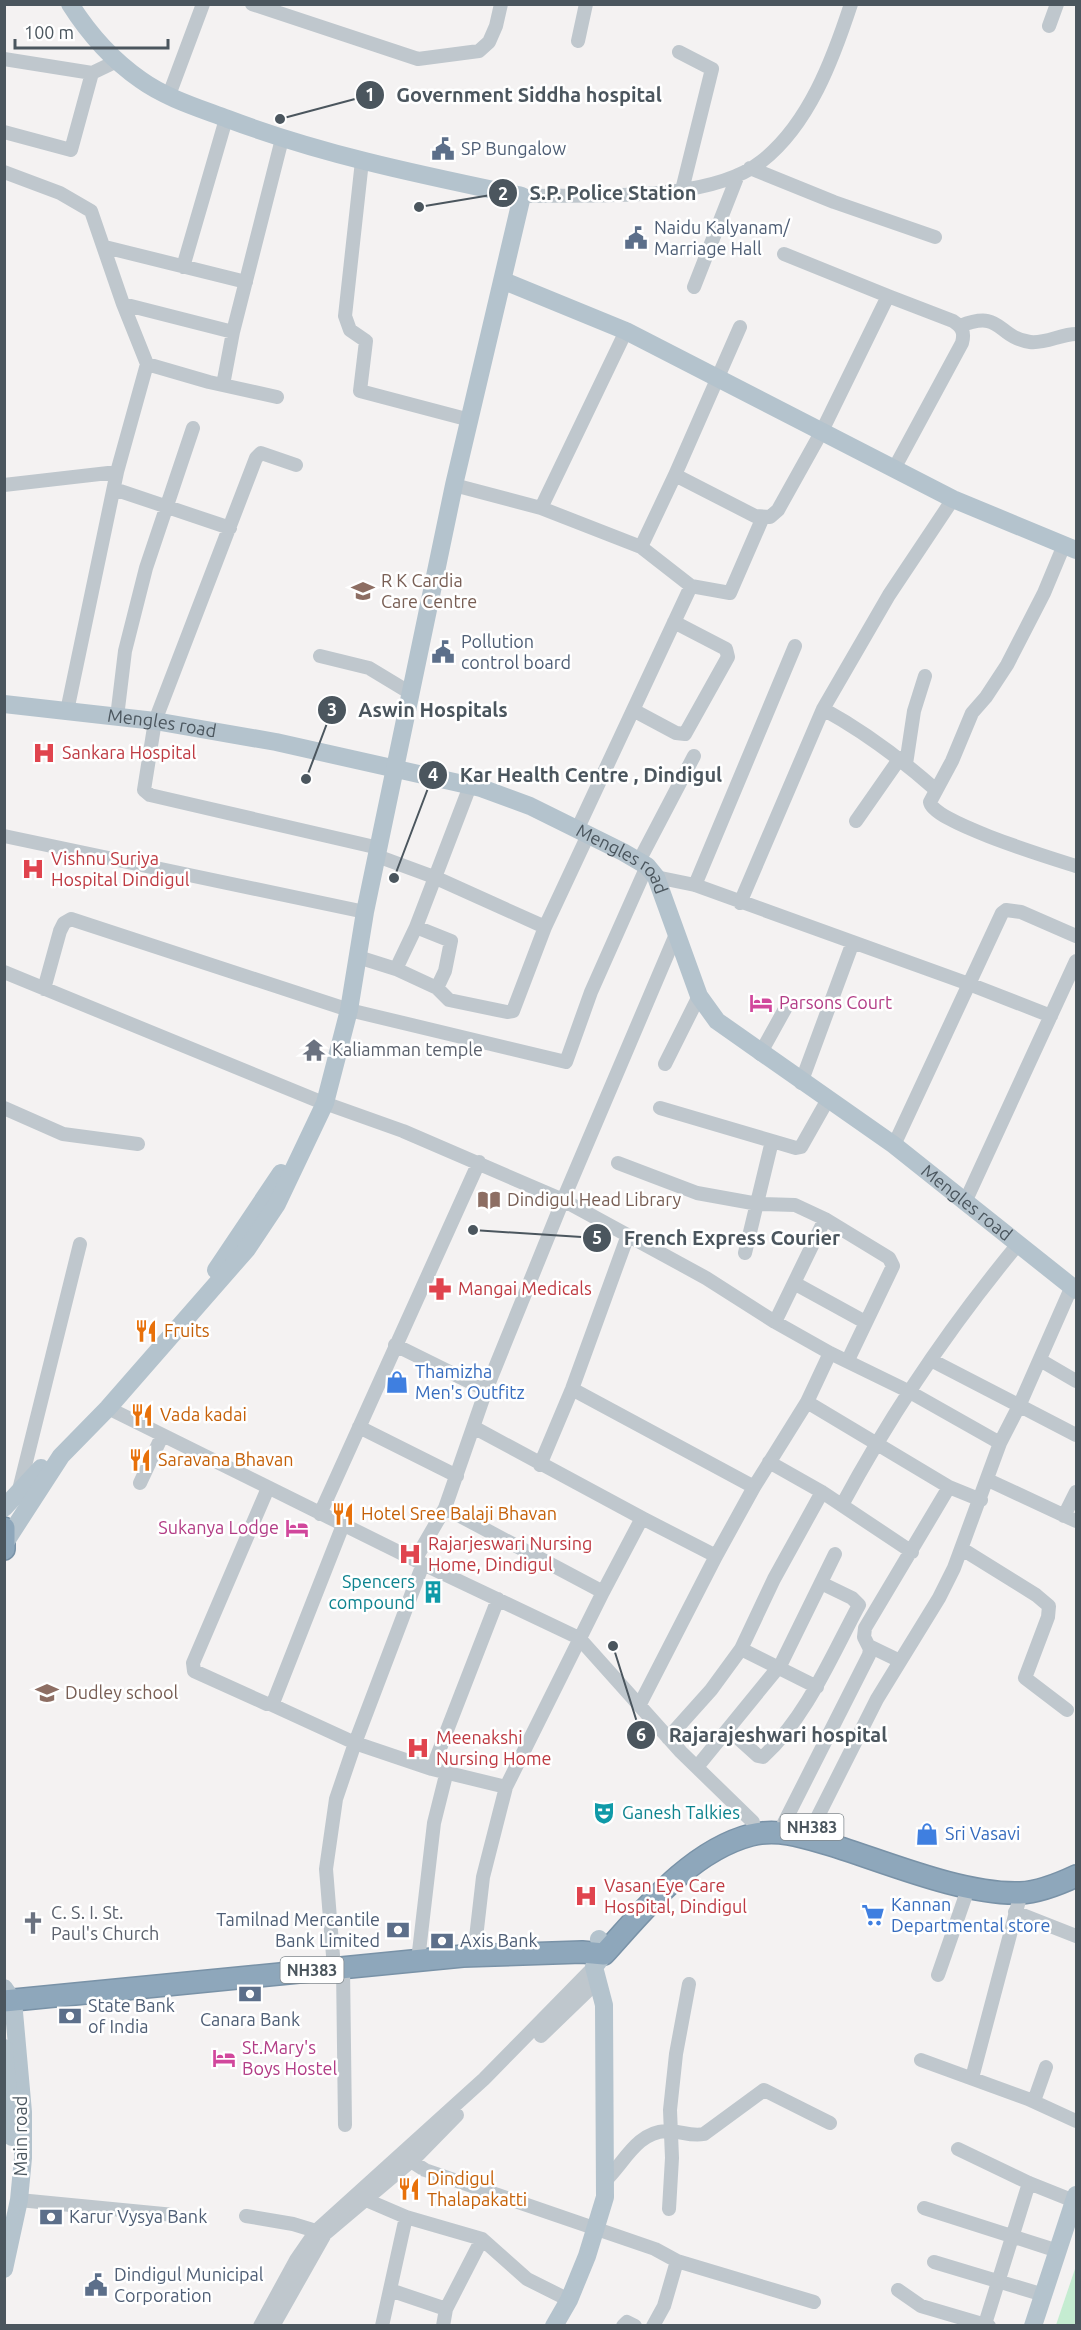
<svg xmlns="http://www.w3.org/2000/svg" width="1081" height="2330" font-family="Ubuntu,sans-serif">
<style>
.green{fill:#c5ecd1}
.lines{fill:none;stroke-linecap:round;stroke-linejoin:round}
.highway-casing{stroke:#7992a7;stroke-width:24}
.minor{stroke:#bfc7cd;stroke-width:14}
.major{stroke:#b4c3cd;stroke-width:18}
.highway{stroke:#8ea7bb;stroke-width:21}
.labels{text-anchor:middle;stroke-width:5;stroke-linejoin:round;paint-order:stroke}
.shield{fill:#fff;stroke:#81898e;stroke-width:1.5}
.shield-label{font-size:16px;font-weight:bold;fill:#4b565e}
.service-label{font-size:18px;fill:#4e5e75;stroke:#fff;text-anchor:start}
.education-label{font-size:18px;fill:#785e54;stroke:#fff;text-anchor:start}
.street-label{font-size:18px;fill:#4b565e;stroke:#fff}
.health-label{font-size:18px;fill:#be3a42;stroke:#fff;text-anchor:start}
.hotel-label{font-size:18px;fill:#b23c85;stroke:#fff;text-anchor:start}
.worship-label{font-size:18px;fill:#5b616d;stroke:#fff;text-anchor:start}
.food-label{font-size:18px;fill:#c56008;stroke:#fff;text-anchor:start}
.shop-label{font-size:18px;fill:#366cbe;stroke:#fff;text-anchor:start}
.culture-label{font-size:18px;fill:#0d838f;stroke:#fff;text-anchor:end}
.leader{fill:none;stroke:#4b565e;stroke-width:2}
.callout-dot{fill:#4b565e;stroke:#fff;stroke-width:2}
.mark-label{font-size:18px;text-anchor:middle;font-weight:bold;fill:#fff}
.callout-label{font-size:20px;text-anchor:middle;font-weight:bold;fill:#4b565e;stroke:#fff;stroke-width:5;stroke-linejoin:round;paint-order:stroke}
</style>
<rect width="100%" height="100%" fill="#f4f2f2"/>
<!-- green -->
<path class="green" d="M1076 2266V2325H1056Z"/>
<g class="lines">
<!-- highway casing -->
<g class="highway-casing">
<path id="highway" d="M4 1528V1549
M4 2001 463 1956 582 1952 604 1954C644 1910 690 1851 751 1835 778 1828 804 1837 831 1845 886 1862 963 1895 1020 1893 1040 1892 1059 1884 1076 1876"/>
</g>
<!-- minor -->
<path class="minor" d="M252 4 418 59 479 51 489 42 496 26 501 4
M1049 26 1057 4
M578 41 586 4
M679 52 712 69 682 190
M4 59 92 73 71 150 4 132
M92 73 117 61
M169 95 203 4
M362 161 345 316 350 330 366 341 360 391 470 420
M750 168 834 202 935 237
M4 172 60 193 91 211 123 304 147 364 117 472 67 711
M522 196C589 194 708 204 762 161 809 124 833 59 851 4
M105 247 246 282
M784 254 888 296
M183 267 226 119
M694 287 738 175
M123 304 233 332
M960 326C1003 309 996 337 1030 342 1045 344 1061 334 1076 334
M626 331 541 508 641 547 675 475 755 516 770 517 778 510 822 431 888 296 953 321C962 327 965 332 962 343L895 467
M147 364 209 382 277 397
M223 385 233 332 282 139
M296 465 261 453 256 458 155 721 144 790 150 795 379 848
M675 475 740 327
M4 485 117 472
M454 485 541 508
M114 489 230 528
M1064 545 1044 593 1007 665 986 697 972 713 952 761 930 802C932 822 1054 859 1076 866
M691 586 730 593 763 517
M320 656 369 668 412 694
M823 709C865 732 901 759 936 790
M633 710 676 733 685 734 728 657 726 649 674 622
M117 717 125 651 146 568 193 428
M906 764 914 711 925 676
M856 821 900 758
M577 830 691 586 641 547
M4 836 365 912
M377 856 434 877 545 927
M639 861 694 756
M656 877 695 885 969 984 894 1145
M695 885 795 646
M740 903 823 709 889 595 953 499
M416 927 451 941 445 971 437 988
M358 957 396 969 437 988 449 1000 507 1012 513 1011 545 927 588 835
M396 969 416 927 470 786
M4 972 316 1100 403 1131 563 1200 706 1278 775 1322 830 1353 908 1391 1000 1443
M44 989 60 931 64 923 71 919 349 1010 566 1062 591 992 647 866
M1051 1016 969 984 1002 913 1006 910 1021 912 1076 936
M760 1054 785 1009
M665 1064 699 996
M801 1083 853 942
M4 1108 63 1134 138 1144
M660 1108 796 1148 801 1147 827 1101
M618 1163 697 1193 758 1204 795 1205 825 1219 889 1258 893 1266 848 1360
M966 1200 1076 961
M745 1253 772 1141
M794 1283 865 1322
M775 1322 825 1219
M395 1345 486 1390
M931 1360 1076 1435
M1040 1360 1076 1381
M572 1389 754 1487 807 1402 830 1353
M807 1402 949 1487 981 1500
M108 1408 423 1564 579 1638 681 1752 753 1822
M359 1427 457 1476
M475 1428 642 1518 603 1592
M769 1462 822 1492 912 1552
M540 1465 572 1389 628 1235
M988 1480 1076 1521
M140 1483 162 1436
M268 1488 193 1663 194 1671 267 1704 273 1703 343 1525
M19 1490 80 1244
M842 1505C892 1412 951 1325 1019 1243
M445 1508 603 1592 506 1787 483 1877 474 1955
M320 1514 479 1162
M1064 1516 1076 1492
M642 1518 716 1556 754 1487
M962 1549 1036 1595 1049 1606 1048 1617 1025 1678 1067 1710
M415 1560 445 1508 486 1390 563 1200 677 932
M423 1564 355 1743 432 1769 506 1787
M869 1646 900 1661
M741 1649 817 1687
M270 1704 355 1743 336 1799 326 1869 334 1968
M640 1704 716 1556
M728 1729 758 1756 763 1757C807 1716 831 1657 859 1605L852 1598 821 1583
M668 1738 711 1690 741 1649 774 1579 822 1492
M697 1767 781 1664 835 1554
M432 1769 498 1599
M784 1823 869 1655 870 1649 864 1637 865 1628 949 1487
M812 1828 877 1699 939 1598 954 1568 1000 1443 1020 1404 1072 1286
M1015 1912 1076 1936
M418 1960 434 1823 447 1771
M343 1967 345 2125
M938 1975 969 1886
M541 2036 598 1981
M921 2060 1028 2099 1076 2121
M972 2078 1021 1893
M1034 2101 1046 2067
M958 2149 1029 2183 1074 2201
M411 2161 425 2170 655 2249 677 2261 814 2302
M605 2181C624 2163 637 2132 666 2131 679 2130 690 2137 704 2134L764 2090 830 2123
M364 2199 406 2217 382 2326
M19 2200 174 2215
M924 2208 1058 2251
M669 2209 672 2158 670 2110 676 2054 689 1984
M246 2216 293 2224 316 2231
M406 2217 482 2239 527 2279 569 2300
M934 2262 1044 2295
M390 2290 446 2309
M898 2290 921 2306 989 2326
M985 2324 1029 2183
M260 2326 296 2260 316 2231 484 2079 594 1967
M273 2326 325 2234 415 2158 457 2115
M443 2326 446 2309 482 2239
M623 2326 627 2322 635 2326
M653 2326 664 2306 677 2261"/>
<!-- major -->
<g class="major">
<path d="M504 281 626 331 953 499 1076 550"/>
<path id="s1" d="M4 704 155 721 276 742 481 788 530 806 623 852 647 866 656 877 699 996 717 1021 894 1145 1076 1290"/>
<path d="M216 1270 281 1173"/>
<path d="M4 1508 41 1468"/>
<path d="M6 1541 61 1456 108 1408 247 1249 277 1204 325 1103 349 1010 365 912 454 485 522 196C422 175 323 155 228 119 199 108 166 98 141 80 112 60 89 34 70 4"/>
<path d="M4 1988 13 2001 23 2112V2158L19 2200 4 2269"/>
<path d="M4 2048 12 2137"/>
<path d="M554 2326 569 2300 587 2256 605 2197 604 2005 594 1967 604 1954 599 1939"/>
<path d="M1033 2326 1076 2195"/>
</g>
<!-- highway -->
<use href="#highway" class="highway"/>
</g>
<!-- icons -->
<defs>
<g id="civic-bare" transform="scale(1.8)"><path d="M-.6-6.5H3V-4.5H.6V-3L4-1V1h2V6H-6V1h2V-1L-.6-3ZM-1.2 2.5V6h2.4V2.5Z" fill="#5c6f8a" stroke="#fff" stroke-width="2.5" paint-order="stroke"/></g>
<g id="school-bare" transform="scale(1.8)"><path d="M0-5L7-2L0 1L-7-2ZM-4 1L0 2.5L4 1V4Q0 6-4 4Z" fill="#8d6e63" stroke="#fff" stroke-width="2.5" paint-order="stroke"/></g>
<g id="hospital-bare" transform="scale(1.8)"><path d="M-5-5h3v3.5h4V-5h3V5h-3V1.5h-4V5h-3Z" fill="#e0444e" stroke="#fff" stroke-width="2.5" paint-order="stroke"/></g>
<g id="hotel-bare" transform="scale(1.8)"><path d="M-6-4.5h1.5V1H6V5H4.5V3h-9V5H-6ZM-4 0a1.8 1.8 0 1 1 3.6 0ZM.5 0V-2.5h3Q6-2.5 6 0Z" fill="#d1479c" stroke="#fff" stroke-width="2.5" paint-order="stroke"/></g>
<g id="temple-bare" transform="scale(1.8)"><path d="M0-6L5-2H3V0L6.5 2.5H4V6H1.5V3h-3V6H-4V2.5H-6.5L-3 0V-2H-5Z" fill="#6b7280" stroke="#fff" stroke-width="2.5" paint-order="stroke"/></g>
<g id="library-bare" transform="scale(1.8)"><path d="M-6-4Q-3-5.5-.7-3.5V5Q-3 3-6 4ZM6-4Q3-5.5 .7-3.5V5Q3 3 6 4Z" fill="#8d6e63" stroke="#fff" stroke-width="2.5" paint-order="stroke"/></g>
<g id="pharmacy-bare" transform="scale(1.8)"><path d="M-2-6h4v4h4v4h-4v4h-4v-4h-4v-4h4Z" fill="#e0444e" stroke="#fff" stroke-width="2.5" paint-order="stroke"/></g>
<g id="restaurant-bare" transform="scale(1.8)"><path d="M-5-6h1v4h1v-4h1v4h1v-4h1v5L-1.5 .5V6h-2V.5L-5-1ZM5-6V6H3V1.5H1.5Q1.5-4 5-6Z" fill="#e8710a" stroke="#fff" stroke-width="2.5" paint-order="stroke"/></g>
<g id="shop-bare" transform="scale(1.8)"><path d="M-5-2.5h2.3a2.7 3.5 0 0 1 5.4 0H5L5.5 6h-11ZM-1.5-2.5h3a1.5 2.3 0 0 0-3 0Z" fill="#3f7fe0" stroke="#fff" stroke-width="2.5" paint-order="stroke"/></g>
<g id="building-bare" transform="scale(1.8)"><path d="M-4-6H4V6H1V3H-1V6H-4ZM-2.5-4.3h1.7v1.8h-1.7ZM.8-4.3h1.7v1.8H.8ZM-2.5-1h1.7V.8h-1.7ZM.8-1h1.7V.8H.8Z" fill="#0f9aa8" stroke="#fff" stroke-width="2.5" paint-order="stroke"/></g>
<g id="theatre-bare" transform="scale(1.8)"><path d="M-5-5.5Q0-4 5-5.5V0Q5 5 0 6Q-5 5-5 0ZM-3.3-2.5H-1v1.5H-3.3ZM1-2.5H3.3v1.5H1ZM-2.8 1Q0 5.5 2.8 1Z" fill="#0f9aa8" stroke="#fff" stroke-width="2.5" paint-order="stroke"/></g>
<g id="supermarket-bare" transform="scale(1.8)"><path d="M-6-5.5h2.5l.6 2H6L4.5 2H-2.5L-4.4-4H-6ZM-1.5 3.2a1.3 1.3 0 1 0 .1 0ZM3 3.2a1.3 1.3 0 1 0 .1 0Z" fill="#3f7fe0" stroke="#fff" stroke-width="2.5" paint-order="stroke"/></g>
<g id="church-bare" transform="scale(1.8)"><path d="M-1.2-6h2.4v3.5h3.3v2.4h-3.3V6h-2.4V-.1h-3.3v-2.4h3.3Z" fill="#6b7280" stroke="#fff" stroke-width="2.5" paint-order="stroke"/></g>
<g id="bank-bare" transform="scale(1.8)"><path d="M-6-4H6V4H-6ZM0-2.3a2.3 2.3 0 1 0 0 4.6a2.3 2.3 0 1 0 0-4.6Z" fill="#5c6f8a" stroke="#fff" stroke-width="2.5" paint-order="stroke"/></g>
</defs>
<g fill-rule="evenodd">
<use href="#civic-bare" x="443" y="149"/>
<use href="#civic-bare" x="636" y="238"/>
<use href="#school-bare" x="363" y="591"/>
<use href="#civic-bare" x="443" y="652"/>
<use href="#hospital-bare" x="44" y="753"/>
<use href="#hospital-bare" x="33" y="869"/>
<use href="#hotel-bare" x="761" y="1003"/>
<use href="#temple-bare" x="314" y="1050"/>
<use href="#library-bare" x="489" y="1200"/>
<use href="#pharmacy-bare" x="440" y="1289"/>
<use href="#restaurant-bare" x="146" y="1331"/>
<use href="#shop-bare" x="397" y="1382"/>
<use href="#restaurant-bare" x="142" y="1415"/>
<use href="#restaurant-bare" x="140" y="1460"/>
<use href="#restaurant-bare" x="343" y="1514"/>
<use href="#hotel-bare" x="297" y="1528"/>
<use href="#hospital-bare" x="410" y="1554"/>
<use href="#building-bare" x="433" y="1592"/>
<use href="#school-bare" x="47" y="1693"/>
<use href="#hospital-bare" x="418" y="1748"/>
<use href="#theatre-bare" x="604" y="1813"/>
<use href="#shop-bare" x="927" y="1834"/>
<use href="#hospital-bare" x="586" y="1896"/>
<use href="#supermarket-bare" x="873" y="1915"/>
<use href="#church-bare" x="33" y="1923"/>
<use href="#bank-bare" x="398" y="1930"/>
<use href="#bank-bare" x="442" y="1941"/>
<use href="#bank-bare" x="250" y="1994"/>
<use href="#bank-bare" x="70" y="2016"/>
<use href="#hotel-bare" x="224" y="2058"/>
<use href="#restaurant-bare" x="409" y="2189"/>
<use href="#bank-bare" x="51" y="2217"/>
<use href="#civic-bare" x="96" y="2285"/>
</g>
<g class="labels">
<!-- shield labels -->
<g class="shield">
<rect x="780.5" y="1814" width="63" height="26" rx="4.5"/>
<rect x="280.5" y="1957" width="63" height="26" rx="4.5"/>
</g>
<g class="shield-label">
<text x="812" y="1833">NH383</text>
<text x="312" y="1976">NH383</text>
</g>
<!-- service labels -->
<g class="service-label">
<text x="461" y="155">SP Bungalow</text>
<text x="654" y="234">Naidu Kalyanam/<tspan x="654" dy="21">Marriage Hall</tspan></text>
<text x="461" y="648">Pollution<tspan x="461" dy="21">control board</tspan></text>
<text x="380" y="1926" text-anchor="end">Tamilnad Mercantile<tspan x="380" dy="21">Bank Limited</tspan></text>
<text x="460" y="1947">Axis Bank</text>
<text x="88" y="2012">State Bank<tspan x="88" dy="21">of India</tspan></text>
<text x="250" y="2026" text-anchor="middle">Canara Bank</text>
<text x="69" y="2223">Karur Vysya Bank</text>
<text x="114" y="2281">Dindigul Municipal<tspan x="114" dy="21">Corporation</tspan></text>
</g>
<!-- education labels -->
<g class="education-label">
<text x="381" y="587">R K Cardia<tspan x="381" dy="21">Care Centre</tspan></text>
<text x="507" y="1206">Dindigul Head Library</text>
<text x="65" y="1699">Dudley school</text>
</g>
<!-- street labels -->
<g class="street-label">
<text dy="6" stroke="none"><textPath href="#s1" startOffset="159">Mengles road</textPath></text>
<text dy="6" stroke="none"><textPath href="#s1" startOffset="645">Mengles road</textPath></text>
<text dy="6" stroke="none"><textPath href="#s1" startOffset="1149">Mengles road</textPath></text>
<text transform="translate(21 2136) rotate(-90)" y="6">Main road</text>
</g>
<!-- health labels -->
<g class="health-label">
<text x="62" y="759">Sankara Hospital</text>
<text x="51" y="865">Vishnu Suriya<tspan x="51" dy="21">Hospital Dindigul</tspan></text>
<text x="458" y="1295">Mangai Medicals</text>
<text x="428" y="1550">Rajarjeswari Nursing<tspan x="428" dy="21">Home, Dindigul</tspan></text>
<text x="436" y="1744">Meenakshi<tspan x="436" dy="21">Nursing Home</tspan></text>
<text x="604" y="1892">Vasan Eye Care<tspan x="604" dy="21">Hospital, Dindigul</tspan></text>
</g>
<!-- hotel labels -->
<g class="hotel-label">
<text x="779" y="1009">Parsons Court</text>
<text x="279" y="1534" text-anchor="end">Sukanya Lodge</text>
<text x="242" y="2054">St.Mary's<tspan x="242" dy="21">Boys Hostel</tspan></text>
</g>
<!-- worship labels -->
<g class="worship-label">
<text x="332" y="1056">Kaliamman temple</text>
<text x="51" y="1919">C. S. I. St.<tspan x="51" dy="21">Paul's Church</tspan></text>
</g>
<!-- food labels -->
<g class="food-label">
<text x="164" y="1337">Fruits</text>
<text x="160" y="1421">Vada kadai</text>
<text x="158" y="1466">Saravana Bhavan</text>
<text x="361" y="1520">Hotel Sree Balaji Bhavan</text>
<text x="427" y="2185">Dindigul<tspan x="427" dy="21">Thalapakatti</tspan></text>
</g>
<!-- shop labels -->
<g class="shop-label">
<text x="415" y="1378">Thamizha<tspan x="415" dy="21">Men's Outfitz</tspan></text>
<text x="945" y="1840">Sri Vasavi</text>
<text x="891" y="1911">Kannan<tspan x="891" dy="21">Departmental store</tspan></text>
</g>
<!-- culture labels -->
<g class="culture-label">
<text x="415" y="1588">Spencers<tspan x="415" dy="21">compound</tspan></text>
<text x="622" y="1819" text-anchor="start">Ganesh Talkies</text>
</g>
</g>
<!-- callouts -->
<path class="leader" d="M280 119L370 95M419 207L503 193M306 779L332 710M394 878L433 775M473 1230L597 1238M613 1646L641 1735"/>
<g class="callout-dot">
<circle cx="280" cy="119" r="6"/>
<circle cx="419" cy="207" r="6"/>
<circle cx="306" cy="779" r="6"/>
<circle cx="394" cy="878" r="6"/>
<circle cx="473" cy="1230" r="6"/>
<circle cx="613" cy="1646" r="6"/>
<circle cx="370" cy="95" r="15"/>
<circle cx="503" cy="193" r="15"/>
<circle cx="332" cy="710" r="15"/>
<circle cx="433" cy="775" r="15"/>
<circle cx="597" cy="1238" r="15"/>
<circle cx="641" cy="1735" r="15"/>
</g>
<g class="mark-label">
<text x="370" y="101">1</text>
<text x="503" y="200">2</text>
<text x="332" y="716">3</text>
<text x="433" y="781">4</text>
<text x="597" y="1244">5</text>
<text x="641" y="1741">6</text>
</g>
<g class="callout-label">
<text x="529" y="102">Government Siddha hospital</text>
<text x="613" y="200">S.P. Police Station</text>
<text x="433" y="717">Aswin Hospitals</text>
<text x="591" y="782">Kar Health Centre , Dindigul</text>
<text x="732" y="1245">French Express Courier</text>
<text x="778" y="1742">Rajarajeshwari hospital</text>
</g>
<!-- border -->
<rect width="1081" height="2330" fill="none" stroke="#4b565e" stroke-width="12"/>
<!-- scale -->
<path d="M15 39v9h153v-9" fill="none" stroke="#4b565e" stroke-width="3"/>
<text x="24" y="39" font-size="18" fill="#4b565e" stroke="#ffffff" stroke-width="4.5" paint-order="stroke">100 m</text>
</svg>
